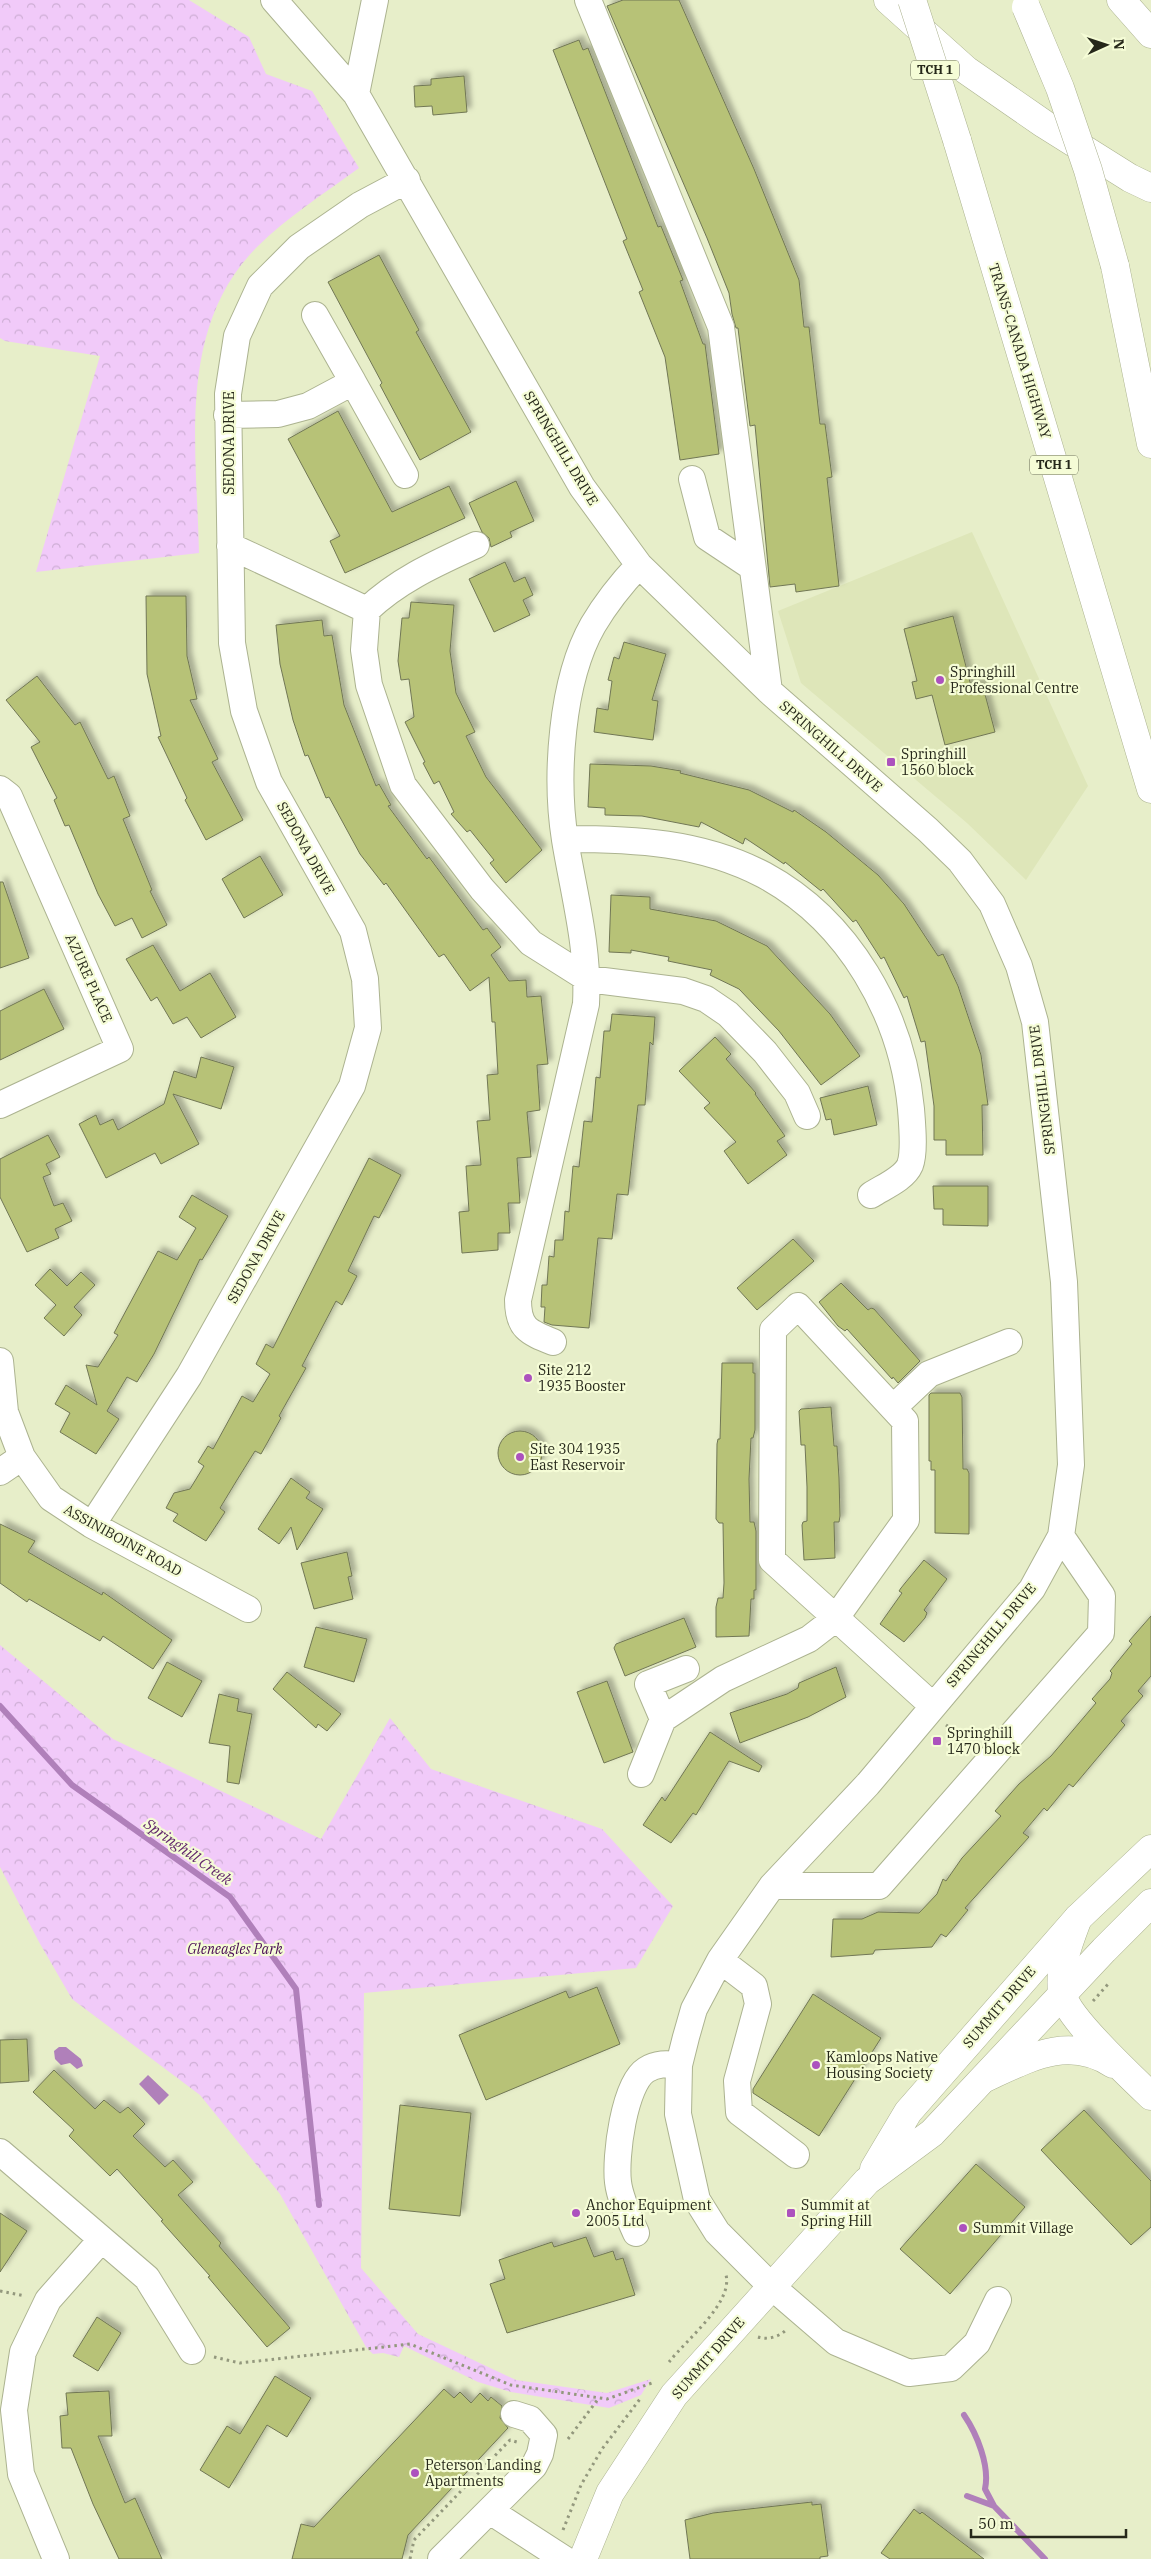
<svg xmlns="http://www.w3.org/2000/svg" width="1151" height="2559" font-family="'IBM Plex Serif',serif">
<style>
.built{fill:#dee6b9}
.forest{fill:url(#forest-crowns)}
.water{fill:#b080ba}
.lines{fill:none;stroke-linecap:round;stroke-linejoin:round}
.stream{stroke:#b080ba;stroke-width:6}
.building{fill:#b7c277;stroke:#717755;filter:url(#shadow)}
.minor-casing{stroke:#acb390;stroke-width:28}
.major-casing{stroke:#acb390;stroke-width:29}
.highway-casing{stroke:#acb390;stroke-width:29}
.path{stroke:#93987d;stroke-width:3;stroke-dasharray:2.5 4;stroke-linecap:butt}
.minor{stroke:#fff;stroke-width:26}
.major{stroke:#fff;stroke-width:28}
.highway{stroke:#fff;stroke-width:28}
.highway-bridge-casing{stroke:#acb390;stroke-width:29;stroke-linecap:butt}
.highway-bridge{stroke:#fff;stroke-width:28}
.poi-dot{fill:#ac52be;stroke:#f5fcd6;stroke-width:2}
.labels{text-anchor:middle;stroke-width:4.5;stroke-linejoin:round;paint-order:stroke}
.shield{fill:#f5fcd6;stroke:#646852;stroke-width:1}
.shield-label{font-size:12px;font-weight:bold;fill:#26281a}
.street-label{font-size:14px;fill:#26281a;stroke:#f5fcd6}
.poi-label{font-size:14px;fill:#26281a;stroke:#f5fcd6;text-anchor:start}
.park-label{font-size:14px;font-style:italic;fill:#490b55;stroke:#f5fcd6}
.water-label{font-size:15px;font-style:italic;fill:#60246b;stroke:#f5fcd6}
</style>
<defs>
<pattern id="forest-crowns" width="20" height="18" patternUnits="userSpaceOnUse" patternTransform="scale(1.25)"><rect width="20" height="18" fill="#f1caf9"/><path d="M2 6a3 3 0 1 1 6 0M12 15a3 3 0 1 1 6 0" fill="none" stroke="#ceaed5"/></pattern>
<filter id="shadow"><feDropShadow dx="4.5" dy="-4.5" stdDeviation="2.5" flood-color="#0004"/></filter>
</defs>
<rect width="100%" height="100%" fill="#e7eec9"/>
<!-- built -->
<path class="built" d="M972 532 1088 786 1026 880 967 823 801 683 778 611Z"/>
<!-- forest -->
<path class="forest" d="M0 0H189L249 37 266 74 312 91 359 168C325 193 287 217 257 247 176 328 197 449 199 553L36 572 100 356 5 341 0 338Z
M0 1645 113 1739 321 1839 390 1718 431 1769 602 1829 673 1906 636 1968 364 1993 361 2268 418 2334 516 2380 607 2393 651 2379 641 2395 609 2408 511 2392 478 2382 404 2346 399 2357 383 2353 373 2354 366 2347 280 2194 200 2095 72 1999 39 1942 0 1867Z"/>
<!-- water -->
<path class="water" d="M59 2047H66L81 2059 83 2066 77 2069 70 2063 61 2065 55 2059 54 2051Z
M148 2075 169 2095 159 2105 139 2084Z"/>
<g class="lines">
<!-- stream -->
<path class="stream" d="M0 1706 72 1785 230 1897 296 1989 319 2205
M964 2415C977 2434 990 2466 985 2489L994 2506 1045 2559
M967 2496 994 2506"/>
</g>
<!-- building -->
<path class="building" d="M623 0H679L754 169 799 280 804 327H809L820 424H825L832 477 827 478 839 586 796 592 795 584 770 587 755 425 750 426 738 328H736L732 314 729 293 707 238 607 6Z
M579 40 583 50 588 48 658 227 661 226 683 280 680 281 703 344H705L719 454 680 460 665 357 639 292 643 290 623 241 627 239 553 50Z
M464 76 467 112 433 115 432 106 415 107 414 86 431 85V79Z
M379 255 419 330 416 332 471 432 420 460 380 385 382 383 328 282Z
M338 411 392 512 449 486 465 518 345 573 330 541 340 536 288 439Z
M516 481 534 521 510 532 512 537 491 547 489 538 482 532 469 503Z
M505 562 514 582 525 577 533 595 523 600 530 615 494 632 469 579Z
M146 596H186L187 656 197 699 190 700 218 759 212 762 243 820 206 840 185 800 187 798 158 737 161 736 147 674Z
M411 602 454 605 450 651 456 693 475 732 466 736 486 777 542 850 506 883 490 863 494 860 470 830 467 832 451 814 454 812 439 781 434 784 423 763 425 762 405 722 414 717 409 679 401 680 398 661 402 618H409Z
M953 616 971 686 982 683 995 732 945 745 932 695 916 699 912 682 917 681 904 629Z
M322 620 324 636 332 635 344 705 376 786 379 784 391 805 388 806 427 859 429 857 483 930 487 928 501 947 491 955 509 981 526 980 527 997 541 996 548 1064 537 1065 540 1110 527 1112 531 1157 517 1158 520 1203H508L510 1233H498V1250L462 1253 459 1212 469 1211 466 1166 481 1165 477 1121 490 1120 487 1075 498 1074 495 1022H492L489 977 470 991 444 954 439 957 386 883 384 885 360 854 329 797 326 798 308 755 305 756 293 720 280 664 276 625Z
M624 642 666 654 652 700 658 701 653 740 594 732 597 708 608 710 612 681 608 680 614 657 619 659Z
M37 676 75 725 80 722 108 779 114 776 130 816 123 819 152 890 150 891 167 925 142 938 132 918 115 926 98 894 69 825 65 826 54 800 57 798 31 747 40 742 6 700Z
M590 764 651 766 681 771 680 773 749 790 793 812 794 810 826 832 878 875 904 904 938 956 943 954 958 986 981 1055 988 1105H982L983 1155H946V1140H934V1106L925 1041 921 1042 907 996 904 998 884 957 881 959 856 920 853 922 823 889 821 891 785 862 784 864 745 838 743 844 701 822 699 827 642 816 605 815V808L588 807Z
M260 856 283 895 244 918 222 879Z
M0 882H3L29 958 0 968Z
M611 895 650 897V909L716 921 767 946 830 1014 860 1056 821 1085 779 1031 739 989 710 975 712 970 668 961 669 957 631 950V953L609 952Z
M153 945 180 991 210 973 236 1017 201 1038 187 1017 173 1024 157 997 151 1001 126 959Z
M44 989 64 1029 0 1060V1011Z
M612 1014 655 1017 653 1045 650 1042 645 1105H638L628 1195 617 1194 612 1239 598 1238 589 1328 552 1325 544 1322 545 1307H541L542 1285H547L549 1256 554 1257 555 1240H563L565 1211 569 1212 573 1166 579 1167 584 1121 592 1122 596 1077 600 1078 604 1031H610Z
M715 1037 731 1054 726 1059 756 1093 755 1094 785 1136 777 1141 787 1155 748 1184 724 1151 736 1142 704 1108 710 1103 679 1071Z
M201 1057 234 1067 221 1109 173 1094 199 1144 161 1164 155 1153 106 1178 79 1124 96 1115 100 1125 113 1119 118 1130 164 1104 174 1071 196 1078Z
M868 1086 877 1125 834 1135 831 1119 826 1120 820 1098Z
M48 1135 60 1157 46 1164 51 1174 43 1177 54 1206 63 1203 72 1221 55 1229 59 1238 27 1252 0 1197V1159Z
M369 1158 401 1175 379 1218 374 1216 348 1271 357 1276 342 1305 336 1301 302 1366 306 1368 279 1416 281 1418 261 1454 255 1451 237 1480 220 1508 225 1512 206 1541 173 1521 178 1514 166 1508 174 1493 190 1489 204 1466 198 1462 208 1446 213 1449 242 1396 253 1402 270 1374 256 1364 266 1344 273 1348Z
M933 1186H988V1226L943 1225V1209H934Z
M192 1195 228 1216 202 1260 200 1259 154 1354 137 1382 127 1377 107 1411 119 1419 96 1454 60 1432 70 1413 55 1404 66 1385 97 1405 86 1365 98 1367 118 1335 114 1333 158 1251 177 1260 196 1228 179 1217Z
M793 1239 814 1261 757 1310 737 1288Z
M50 1269 67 1286 81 1272 95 1285 74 1307 82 1315 64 1336 44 1318 56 1305 35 1285Z
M841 1283 868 1310 871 1308 874 1309 920 1361 898 1383 893 1377 892 1379 847 1329 845 1331 838 1326 819 1302Z
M722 1363H753V1373H755V1430L753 1438H751L749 1479 750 1522H754L756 1531V1590H754V1599H751L749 1636 716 1637V1607L718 1598H723L724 1583 723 1523H719L716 1519 717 1444 718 1439H720Z
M931 1393H960L962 1397 963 1469H967L969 1473V1534L935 1533V1470H931V1461H929V1395Z
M831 1407 834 1446H837L839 1478 840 1516 839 1522H834L835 1558 804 1560 802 1525 803 1522 807 1521V1487L805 1445H801L799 1411 801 1409Z
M498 1453a22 22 0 1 1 44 0a22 22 0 1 1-44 0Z
M291 1478 310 1492 306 1498 323 1509 297 1550 291 1527 279 1544 258 1529Z
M0 1524 35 1541 28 1552 102 1595 103 1592 172 1640 153 1669 103 1636 100 1641 29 1599 27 1602 0 1583Z
M347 1552 352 1576 348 1577 353 1599 314 1609 301 1563Z
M924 1560 947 1579 924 1610 927 1613 925 1618 904 1642 880 1624 902 1593 899 1591 901 1588Z
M1151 1616V1676L1138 1691 1143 1696 1121 1721 1125 1725 1073 1787 1069 1784 1047 1811 1044 1808 1023 1833 1029 1837 965 1908 968 1910 946 1937 941 1934 932 1947 875 1950 873 1954 831 1957 833 1919H862L878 1912 919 1913 937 1894 943 1879 946 1881 962 1858 1001 1816 995 1811 1019 1784 1051 1756 1096 1703 1092 1699 1110 1679 1112 1673 1110 1671 1132 1644 1129 1641Z
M684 1618 696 1647 625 1676 614 1648 616 1644Z
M316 1627 367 1639 354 1682 304 1667Z
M167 1662 202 1681 182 1717 148 1698Z
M836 1667 846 1697 808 1717 740 1743 730 1713 787 1694 798 1688 799 1683Z
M287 1672 341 1714 327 1731 318 1724 316 1728 273 1689Z
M607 1681 633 1752 604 1763 577 1692Z
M219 1694 239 1699 237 1711 252 1714 239 1784 227 1782 230 1746 209 1743Z
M710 1732 762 1766 759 1772 729 1761 699 1810 696 1815 693 1813 671 1843 643 1825 662 1797 665 1801Z
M597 1987 620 2044 486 2100 459 2035 566 1991 569 1998Z
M813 1994 881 2038 819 2136 753 2093V2089Z
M27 2039 29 2081 0 2083V2040Z
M54 2070 95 2109 104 2100 120 2113 128 2107 145 2124 133 2136 165 2167 173 2160 193 2182 178 2195 221 2243 219 2246 290 2328 267 2347 208 2277 210 2276 161 2221 163 2220 117 2169 110 2176 69 2136 74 2130 33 2092Z
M400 2105 471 2113 460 2216 389 2209Z
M1084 2110 1151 2181V2227L1131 2245 1041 2150Z
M976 2164 1025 2207 950 2294 900 2249Z
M0 2213 27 2231 0 2272Z
M586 2237 594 2257 613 2251 616 2260 623 2258 635 2295 507 2333 490 2284 505 2279 499 2260 552 2242 554 2247Z
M97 2317 121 2333 98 2371 73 2356Z
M275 2376 311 2398 287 2437 267 2425 229 2488 200 2470 227 2426 240 2434Z
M444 2389 454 2398 460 2392 471 2403 480 2393 488 2401 491 2397 502 2406 500 2418 508 2428 408 2535 402 2559H292L301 2524 314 2527Z
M109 2391 112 2436H98L125 2503 135 2498 162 2559H119L93 2504 71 2448H62L60 2416 68 2415 66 2393Z
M812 2502V2505L821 2504 828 2556 820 2557V2559H690L685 2520 713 2513Z
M914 2509 920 2514 922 2512 984 2559H890L881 2553Z"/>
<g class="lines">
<!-- minor casing -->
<g class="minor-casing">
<path id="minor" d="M274 0 356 94 582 487 639 565 769 691 928 830 960 861 992 904 1019 966 1035 1022 1064 1282 1071 1465 1061 1536 1032 1589 868 1784 772 1886 720 1960 694 2009 686 2037 679 2065 678 2114 697 2200 717 2232 771 2286 836 2342 909 2373 951 2368 977 2343 998 2300
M588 0 721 327 769 691
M356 94 375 0
M353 382 405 475
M227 415 278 414 308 406 353 382 315 315
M692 479 707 537 752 567
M476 545C437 563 398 580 367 610L364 650 369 685 403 785 482 889 531 943 588 979 683 991 706 999 728 1014 765 1052 797 1093 807 1116
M230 546 367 610
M0 789 9 796 120 1049 0 1105
M565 839C635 839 701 842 764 875 849 921 902 1014 911 1109 912 1123 915 1152 910 1165 904 1179 883 1187 871 1195
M553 1342C528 1332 518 1328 518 1300L586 1004C589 948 574 895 565 840 555 777 561 681 593 625 606 603 621 584 639 565
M0 1361 5 1412 22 1457 51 1498 92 1525 248 1609
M893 1408 929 1374 1009 1342
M0 1472 22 1457
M92 1525 189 1376 352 1086 368 1028 365 979 353 931 269 782 244 711 232 643 228 394 237 336 260 286 299 247 360 205 407 180
M663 1719 648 1684 686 1669
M641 1774 663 1719 723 1679 809 1639 835 1619 906 1520 905 1421 798 1306 773 1330 772 1560 932 1705
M772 1886H879L1101 1633 1102 1596 1061 1536
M720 1960 754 1986 758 2004 737 2081 739 2112 796 2155
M0 2152 147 2278 192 2351
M636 2233C629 2217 620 2199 618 2182 615 2157 624 2084 646 2070 657 2063 667 2064 679 2065
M490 2511 564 2559
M56 2559 21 2474 14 2410 23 2352 48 2300 101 2240
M441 2559 534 2466 540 2454 544 2435 530 2419 514 2414"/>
</g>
<!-- major casing -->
<g class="major-casing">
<path id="major" d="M874 2169 908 2112 1078 1918 1151 1849
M583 2559 610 2493 674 2395 867 2181 932 2133 1104 1950 1151 1903"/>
</g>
<!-- highway casing -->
<g class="highway-casing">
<path id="highway" d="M888 0 966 70 1044 124 1130 178 1151 188
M1121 0 1151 34
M957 140 1151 789
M1115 266 1151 444
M1078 1918C1069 1942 1059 1966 1062 1992 1065 2015 1132 2078 1151 2096
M985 2078C1029 2058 1068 2035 1113 2064"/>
</g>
<!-- path -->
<path class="path" d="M946 1725 966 1740
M1093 2001 1109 1983
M0 2291 25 2296
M758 2337C767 2340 779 2337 786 2330
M214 2357 240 2363 410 2344 511 2385 607 2399 652 2383
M669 2362C686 2340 733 2303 726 2275
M568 2439 599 2398
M563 2530 581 2485 602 2449 640 2399
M410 2559 414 2540 510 2440 520 2443"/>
<!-- minor -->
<use href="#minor" class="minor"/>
<!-- major -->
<use href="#major" class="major"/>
<!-- highway -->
<use href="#highway" class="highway"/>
<!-- highway-bridge casing -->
<g class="highway-bridge-casing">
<path id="highway-bridge" d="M912 0 957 140
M1026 7 1060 88 1088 170 1115 266"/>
</g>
<!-- highway-bridge -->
<use href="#highway-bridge" class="highway-bridge"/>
</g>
<!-- markers -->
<g class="poi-dot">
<circle cx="940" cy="680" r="5"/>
<rect x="886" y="757" width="10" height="10" rx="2.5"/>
<circle cx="528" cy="1378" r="5"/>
<circle cx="520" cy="1457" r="5"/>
<rect x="932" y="1736" width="10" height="10" rx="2.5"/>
<circle cx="816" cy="2065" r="5"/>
<circle cx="576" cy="2213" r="5"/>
<rect x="786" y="2208" width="10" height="10" rx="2.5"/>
<circle cx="963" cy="2228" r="5"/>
<circle cx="415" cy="2473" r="5"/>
</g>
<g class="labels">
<!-- shield labels -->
<g class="shield">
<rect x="911" y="60.5" width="48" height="19" rx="4"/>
<rect x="1030" y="455.5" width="48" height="19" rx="4"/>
</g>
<g class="shield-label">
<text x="935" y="74">TCH 1</text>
<text x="1054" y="469">TCH 1</text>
</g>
<!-- street labels -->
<g class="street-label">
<text transform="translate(1020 351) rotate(73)" y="5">TRANS-CANADA HIGHWAY</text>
<text transform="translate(229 443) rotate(-90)" y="5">SEDONA DRIVE</text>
<text transform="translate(561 448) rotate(59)" y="5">SPRINGHILL DRIVE</text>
<text transform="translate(831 746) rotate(41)" y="5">SPRINGHILL DRIVE</text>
<text transform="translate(306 848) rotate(61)" y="5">SEDONA DRIVE</text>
<text transform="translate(89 978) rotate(66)" y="5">AZURE PLACE</text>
<text transform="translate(1042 1090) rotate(-97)" y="5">SPRINGHILL DRIVE</text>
<text transform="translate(256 1257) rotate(-61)" y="5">SEDONA DRIVE</text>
<text transform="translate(123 1540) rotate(29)" y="5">ASSINIBOINE ROAD</text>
<text transform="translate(991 1635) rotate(-50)" y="5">SPRINGHILL DRIVE</text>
<text transform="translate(999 2007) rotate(-49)" y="5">SUMMIT DRIVE</text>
<text transform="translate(708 2358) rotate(-49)" y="5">SUMMIT DRIVE</text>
</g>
<!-- poi labels -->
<g class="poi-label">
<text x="950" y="677">Springhill<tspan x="950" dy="16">Professional Centre</tspan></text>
<text x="901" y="759">Springhill<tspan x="901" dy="16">1560 block</tspan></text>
<text x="538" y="1375">Site 212<tspan x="538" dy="16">1935 Booster</tspan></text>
<text x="530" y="1454">Site 304 1935<tspan x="530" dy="16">East Reservoir</tspan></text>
<text x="947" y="1738">Springhill<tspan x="947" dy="16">1470 block</tspan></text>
<text x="826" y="2062">Kamloops Native<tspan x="826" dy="16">Housing Society</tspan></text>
<text x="586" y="2210">Anchor Equipment<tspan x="586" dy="16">2005 Ltd</tspan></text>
<text x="801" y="2210">Summit at<tspan x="801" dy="16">Spring Hill</tspan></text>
<text x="973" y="2233">Summit Village</text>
<text x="425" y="2470">Peterson Landing<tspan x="425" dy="16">Apartments</tspan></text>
</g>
<!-- park labels -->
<g class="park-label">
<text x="235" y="1954">Gleneagles Park</text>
</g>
<!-- water labels -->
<g class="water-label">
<text transform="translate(188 1852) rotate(35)" y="5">Springhill Creek</text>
</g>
</g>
<!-- north arrow -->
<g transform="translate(1106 45) rotate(87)" stroke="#f5fcd6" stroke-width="4" paint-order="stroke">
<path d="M0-4L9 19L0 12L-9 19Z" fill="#26281a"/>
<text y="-8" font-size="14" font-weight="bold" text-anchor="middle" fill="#26281a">N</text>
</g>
<!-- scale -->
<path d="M971 2529v8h155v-8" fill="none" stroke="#26281a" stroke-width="2.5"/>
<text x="978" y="2529" font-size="15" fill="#26281a" stroke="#f5fcd6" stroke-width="4" paint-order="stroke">50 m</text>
</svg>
